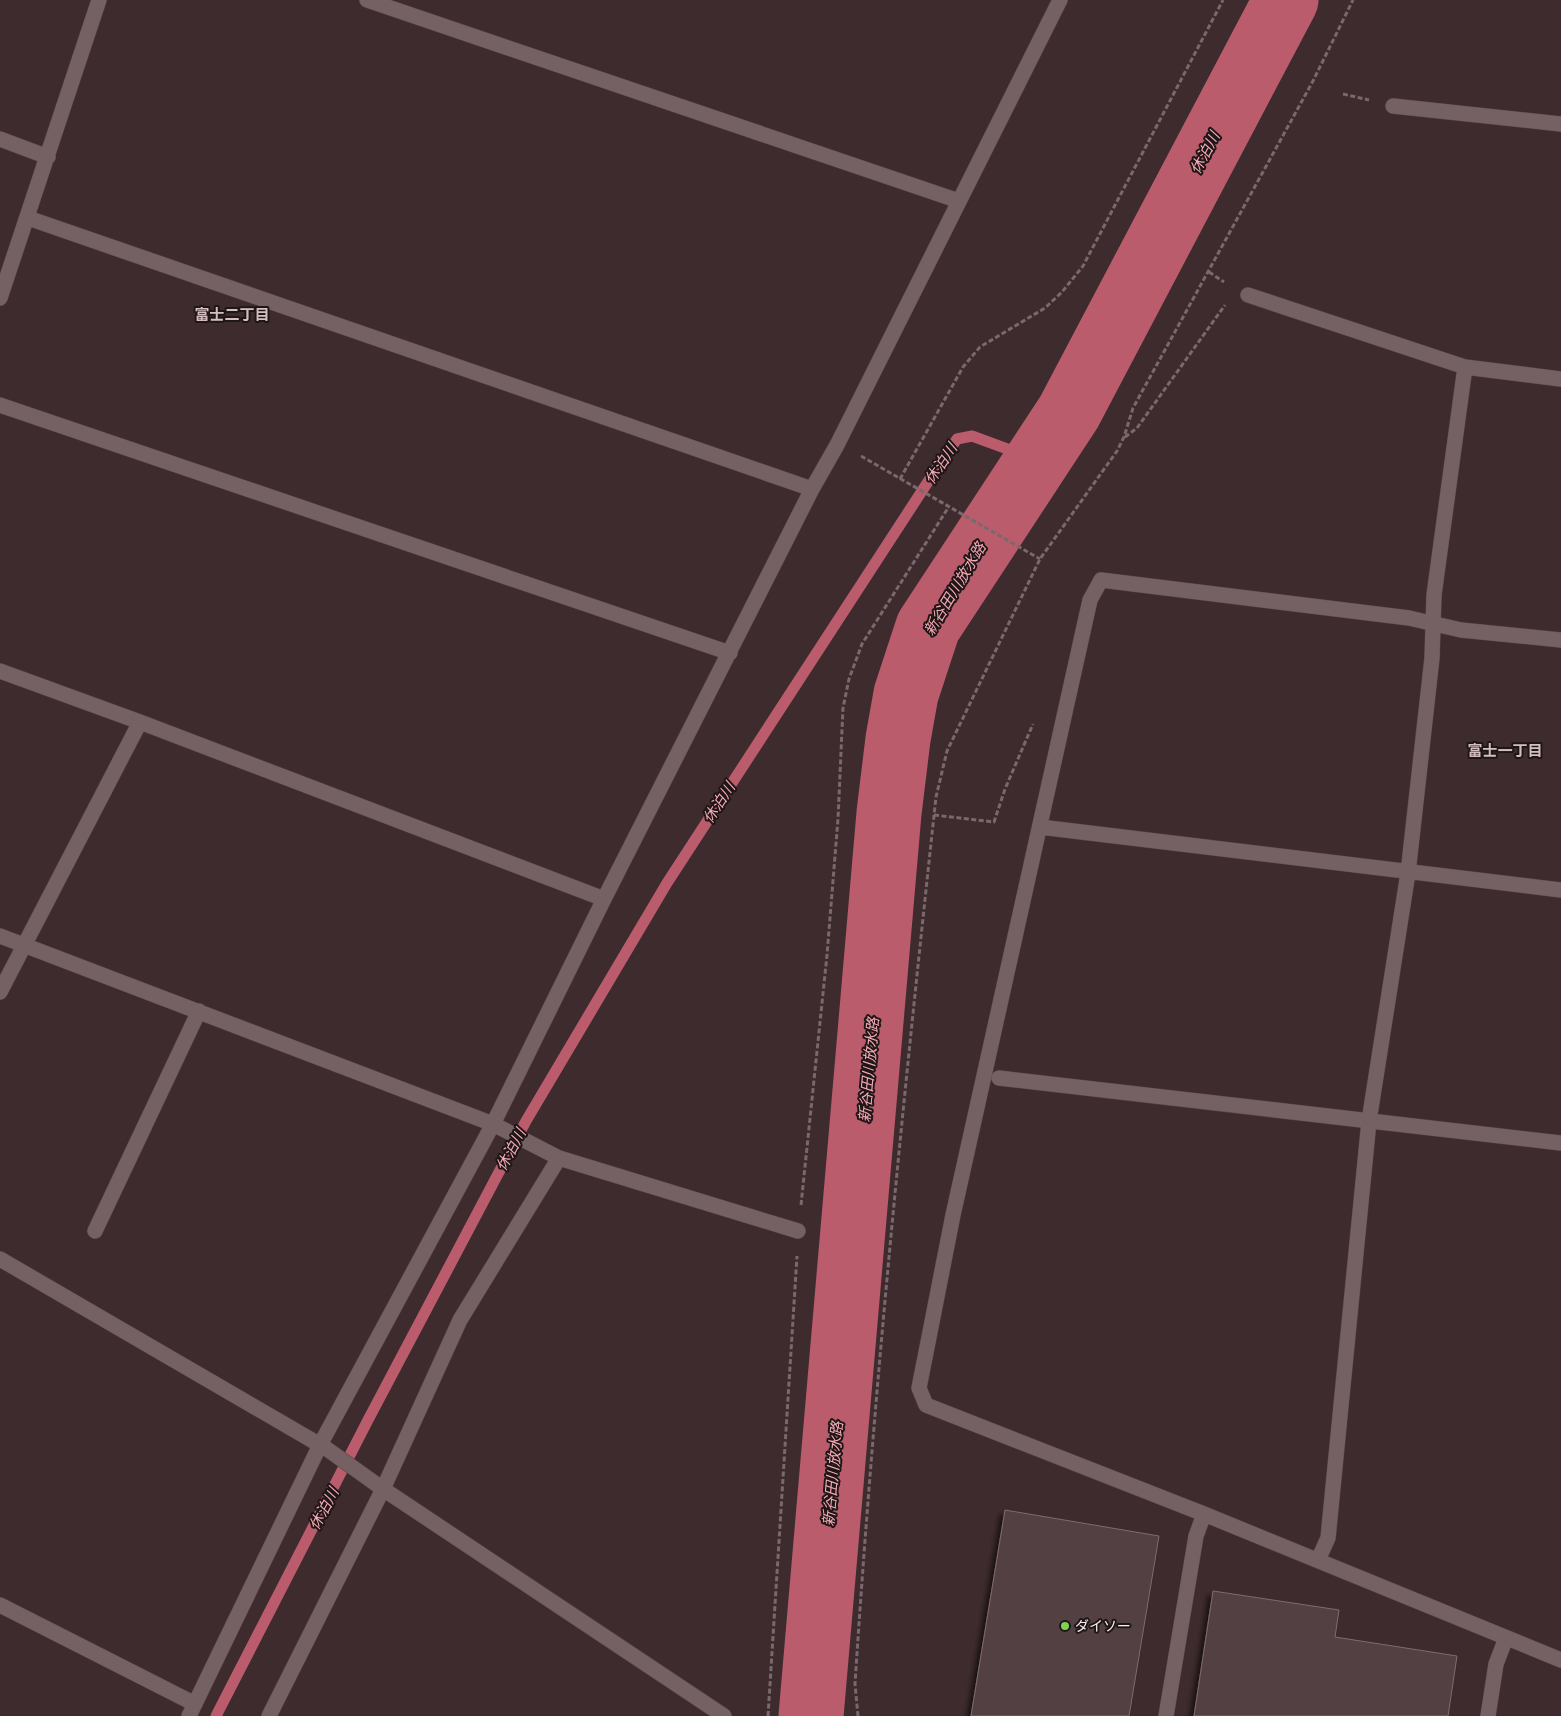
<svg xmlns="http://www.w3.org/2000/svg" width="1561" height="1716" font-family="'Work Sans','Noto Sans JP',sans-serif">
<style>
.lines{fill:none;stroke-linecap:round;stroke-linejoin:round}
.stream{stroke:#bb5c6d;stroke-width:11}
.river{stroke:#bb5c6d;stroke-width:65}
.building{fill:#523f42;stroke:#806b6e;filter:url(#shadow)}
.minor-casing{stroke:#57484a;stroke-width:16}
.tertiary-casing{stroke:#57484a;stroke-width:16}
.path{stroke:#79696c;stroke-width:3;stroke-dasharray:5 2.5;stroke-linecap:butt}
.minor{stroke:#756163;stroke-width:15}
.tertiary{stroke:#756163;stroke-width:15}
.poi-dot{fill:#80d051;stroke:#1e1617;stroke-width:2}
.labels{text-anchor:middle;stroke-width:4;stroke-linejoin:round;paint-order:stroke}
.poi-label{font-size:14px;fill:#faeef0;stroke:#1e1617;text-anchor:start}
.water-label{font-size:15px;font-style:italic;fill:#f8abb6;stroke:#1e1617}
.neighbourhood-label{font-size:15px;font-weight:bold;fill:#d4bec0;stroke:#1e1617}
</style>
<defs>
<filter id="shadow"><feDropShadow dx="-4.5" dy="4.5" stdDeviation="2.5" flood-color="#0009"/></filter>
</defs>
<rect width="100%" height="100%" fill="#3d2b2e"/>
<g class="lines">
<!-- stream -->
<path class="stream" d="M216 1716 368 1420 526 1121 667 883 933 474 957 439 972 436 1037 460"/>
<!-- river -->
<path class="river" d="M811 1716 889 813 898 739 906 694 928 627 1069 412 1286 0"/>
</g>
<!-- building -->
<path class="building" d="M1005 1510 1159 1536 1129 1716H971Z
M1213 1591 1339 1610 1335 1637 1457 1656 1448 1716H1194Z"/>
<g class="lines">
<!-- minor casing -->
<g class="minor-casing">
<path id="minor" d="M367 0 959 201
M1393 106 1561 124
M0 139 48 157
M28 218 812 489
M1248 295 1465 367
M0 298 99 0
M0 405 730 653
M1561 640 1461 630 1409 618 1101 580 1090 600 953 1215 919 1388 926 1405 1204 1514 1561 1660
M0 671 140 722 604 899
M1040 827 1561 890
M0 936 493 1124 559 1158 798 1231
M0 992 140 722
M999 1078 1561 1143
M95 1231 199 1011
M1318 1560 1328 1538 1369 1121 1408 873 1432 658 1434 595 1465 367 1561 379
M0 1605 195 1704
M189 1716 320 1445 493 1124 604 899 812 489 837 445 1060 0
M269 1716 383 1489 460 1320 559 1158
M1166 1716 1196 1536 1204 1514
M1488 1716 1496 1664 1506 1638"/>
</g>
<!-- tertiary casing -->
<g class="tertiary-casing">
<path id="tertiary" d="M0 1259 327 1449 383 1489 724 1716"/>
</g>
<!-- path -->
<path class="path" d="M1343 94 1369 100
M1209 272 1224 282
M1125 437 1137 428 1225 305
M861 456 1040 559
M900 479 963 367 980 347 1045 308 1062 292 1083 266 1223 0
M934 815 994 822 1005 789 1033 724
M801 1205 827 955 838 819 843 708 849 679 862 644 948 508
M768 1716 797 1256
M858 1716 855 1684C874 1387 904 1092 936 797L947 751 1040 559 1117 451 1124 437 1133 408 1313 81 1353 0"/>
<!-- minor -->
<use href="#minor" class="minor"/>
<!-- tertiary -->
<use href="#tertiary" class="tertiary"/>
</g>
<!-- markers -->
<circle class="poi-dot" cx="1065" cy="1626" r="5"/>
<g class="labels">
<!-- poi labels -->
<g class="poi-label">
<text x="1075" y="1631">ダイソー</text>
</g>
<!-- water labels -->
<g class="water-label">
<text transform="translate(1205 153) rotate(-62)" y="5">休泊川</text>
<text transform="translate(941 464) rotate(-56)" y="5">休泊川</text>
<text transform="translate(955 589) rotate(-59)" y="5">新谷田川放水路</text>
<text transform="translate(719 803) rotate(-57)" y="5">休泊川</text>
<text transform="translate(869 1070) rotate(-85)" y="5">新谷田川放水路</text>
<text transform="translate(511 1150) rotate(-62)" y="5">休泊川</text>
<text transform="translate(833 1474) rotate(-85)" y="5">新谷田川放水路</text>
<text transform="translate(324 1509) rotate(-62)" y="5">休泊川</text>
</g>
<!-- neighbourhood labels -->
<g class="neighbourhood-label">
<text x="232" y="320">富士二丁目</text>
<text x="1505" y="756">富士一丁目</text>
</g>
</g>
</svg>
